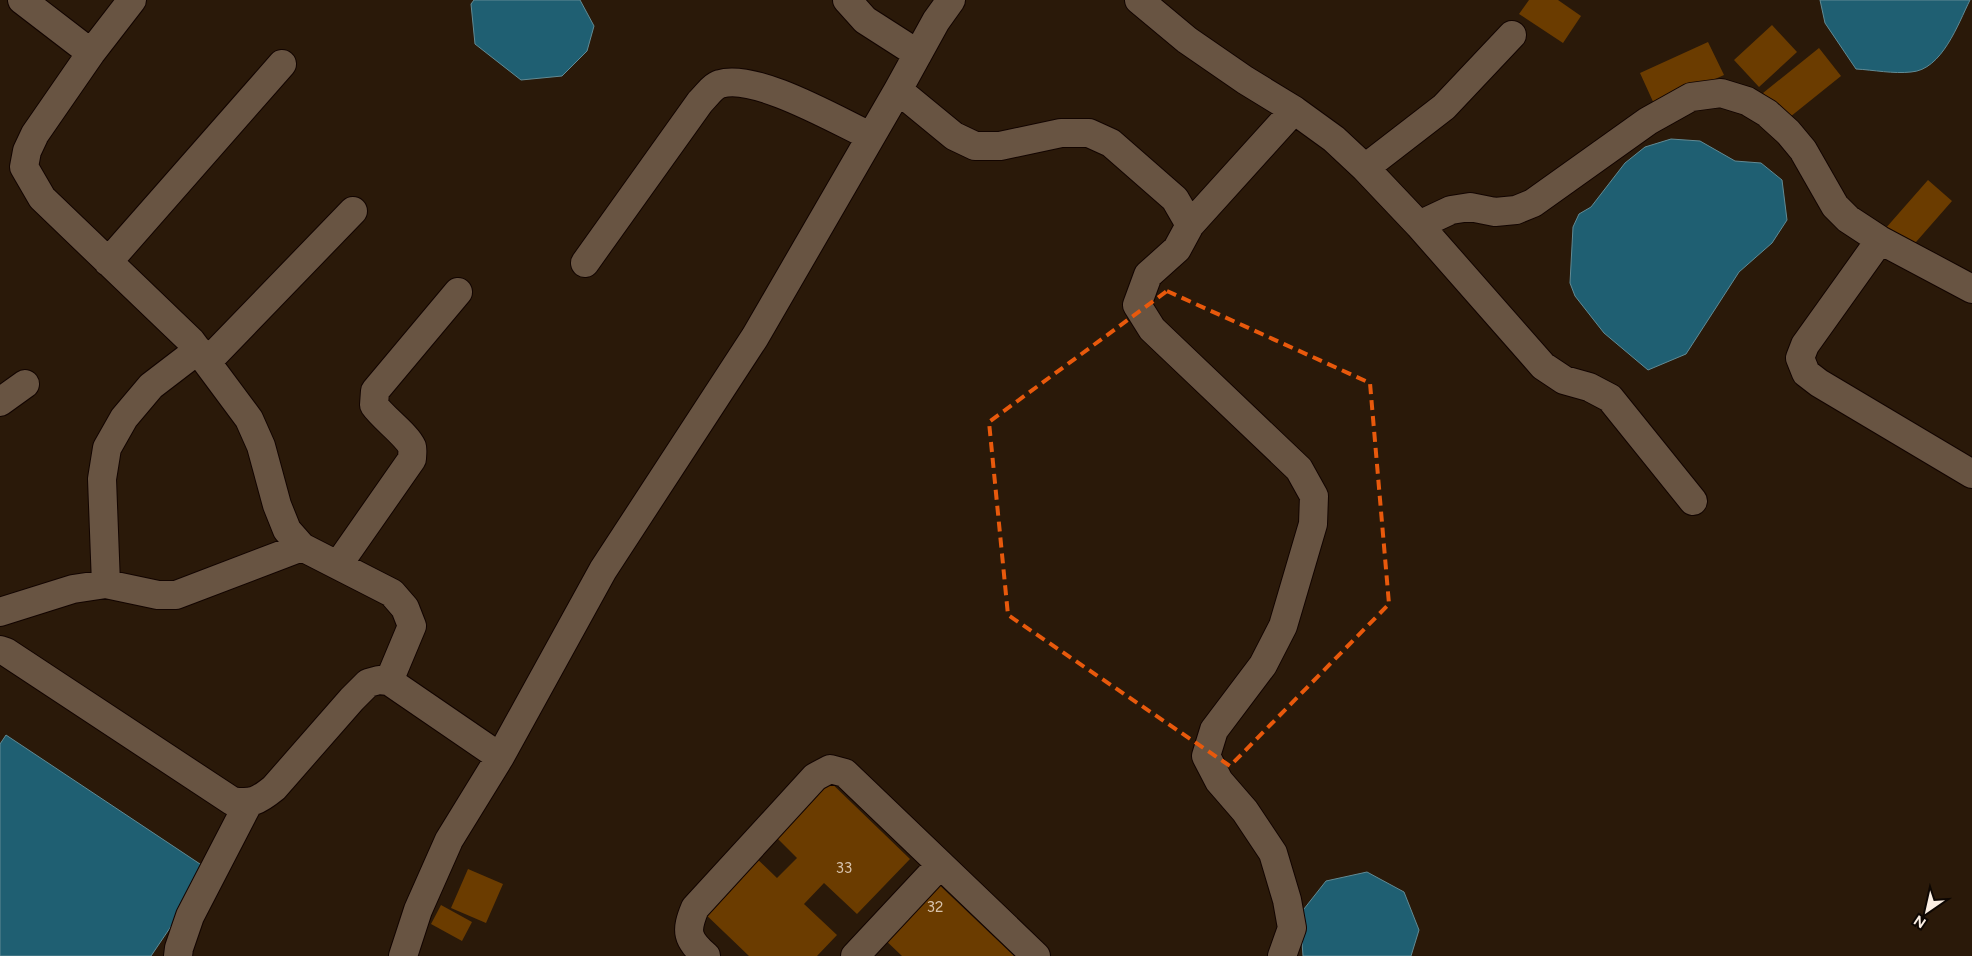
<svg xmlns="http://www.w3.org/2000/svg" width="1972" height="956" font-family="Figtree,sans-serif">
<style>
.water{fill:#1f5f72;stroke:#618a94}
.building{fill:#6b3c00}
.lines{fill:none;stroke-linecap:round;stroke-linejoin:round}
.minor-casing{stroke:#120400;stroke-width:30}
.minor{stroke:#685442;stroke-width:28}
.marked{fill:none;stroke:#e8590c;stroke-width:4;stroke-dasharray:10 6;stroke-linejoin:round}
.labels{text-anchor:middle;stroke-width:5;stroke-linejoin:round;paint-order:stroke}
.number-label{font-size:15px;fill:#d7c2ab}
</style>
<rect width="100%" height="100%" fill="#2a1909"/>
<!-- water -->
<path class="water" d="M474 0H580L594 26 587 51 562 76 521 80 475 44 471 4Z
M1820 0H1970C1958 24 1942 70 1911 72 1893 74 1874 70 1856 69L1825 23Z
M1671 139 1700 141 1735 161 1761 163 1782 180 1787 220 1772 243 1739 272 1686 354 1648 370 1604 333 1575 296 1570 283 1573 227 1579 214 1591 207 1625 163 1645 147Z
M6 735 209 870 151 956H0V744Z
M1367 872 1404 892 1419 930 1411 956H1303L1300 914 1326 881Z"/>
<!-- building -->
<path class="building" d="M1529 0H1558L1581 16 1563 43 1519 14Z
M1772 25 1797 52 1759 87 1734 60Z
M1708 42 1724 75 1655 106 1640 73Z
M1819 48 1841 76 1785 121 1763 93Z
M1928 180 1952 201 1909 250 1885 229Z
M825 777 910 859 857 914 824 883 804 904 837 935 817 956H749L700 909 752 854 777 878 797 858 772 833Z
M468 869 503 884 486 923 451 908Z
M933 879 1014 956H902L880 935Z
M441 905 472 922 462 941 431 924Z"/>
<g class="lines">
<!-- minor casing -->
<g class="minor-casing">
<path id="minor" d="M22 0 91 53
M132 0 91 53 35 134 27 151 24 167 42 198 191 341 249 419 261 446 277 505 287 530 302 547 392 593 405 608 412 626 389 681
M847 0 865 20 918 54
M1139 0 1187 40 1245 80 1294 110 1334 139 1365 168 1419 225 1543 366 1564 380 1589 387 1610 398 1693 501
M898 90 954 136 975 146H1000L1061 133H1089L1111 143 1175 199 1190 225 1177 249 1148 275 1137 305 1152 329 1299 469 1314 496 1313 524 1283 626 1263 665 1214 730 1206 756 1219 781 1245 811 1273 853 1287 900 1292 928 1282 956
M1365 168 1444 107 1512 35
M1190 225 1294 110
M1419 225 1451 210 1470 207 1495 212 1516 210 1533 203 1648 121 1691 97 1721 93 1747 101 1767 113 1788 132 1803 150 1835 206 1848 219 1880 240 1972 289
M1880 240 1805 345 1800 358 1806 373 1819 383 1972 474
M108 262 282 64
M585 263 700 102C706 96 713 86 720 84 755 73 836 120 870 136
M207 362 353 211
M0 402 25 384
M338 565 412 459C412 455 413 450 412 447 407 435 383 418 374 405L375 391 458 292
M106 584 102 479 107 448 124 418 151 386 198 350
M0 612 73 589 106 584 158 595H176L302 547
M0 650 6 652 232 801C252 804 258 801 274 788L352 699 368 683 379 680 389 681 500 757
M178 956 179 948 190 916 248 804
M403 956 418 910 449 840 500 757 603 570 755 337 898 90 936 21 951 0
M706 956C687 939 685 932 695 908L815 777 830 769 845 773 1036 956
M855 956 940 865"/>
</g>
<!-- minor -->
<use href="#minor" class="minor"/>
</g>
<!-- marked area -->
<path class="marked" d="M1167 291 1370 383 1389 604 1230 766 1008 615 989 422Z"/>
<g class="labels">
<!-- number labels -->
<g class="number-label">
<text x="844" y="873">33</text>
<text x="935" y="912">32</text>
</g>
</g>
<!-- north arrow -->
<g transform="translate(1927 911) rotate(214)" stroke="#0d0602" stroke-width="4" paint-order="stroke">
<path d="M0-4L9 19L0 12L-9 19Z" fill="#fbefe4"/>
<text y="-8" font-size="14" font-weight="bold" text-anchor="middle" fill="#fbefe4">N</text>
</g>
</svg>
